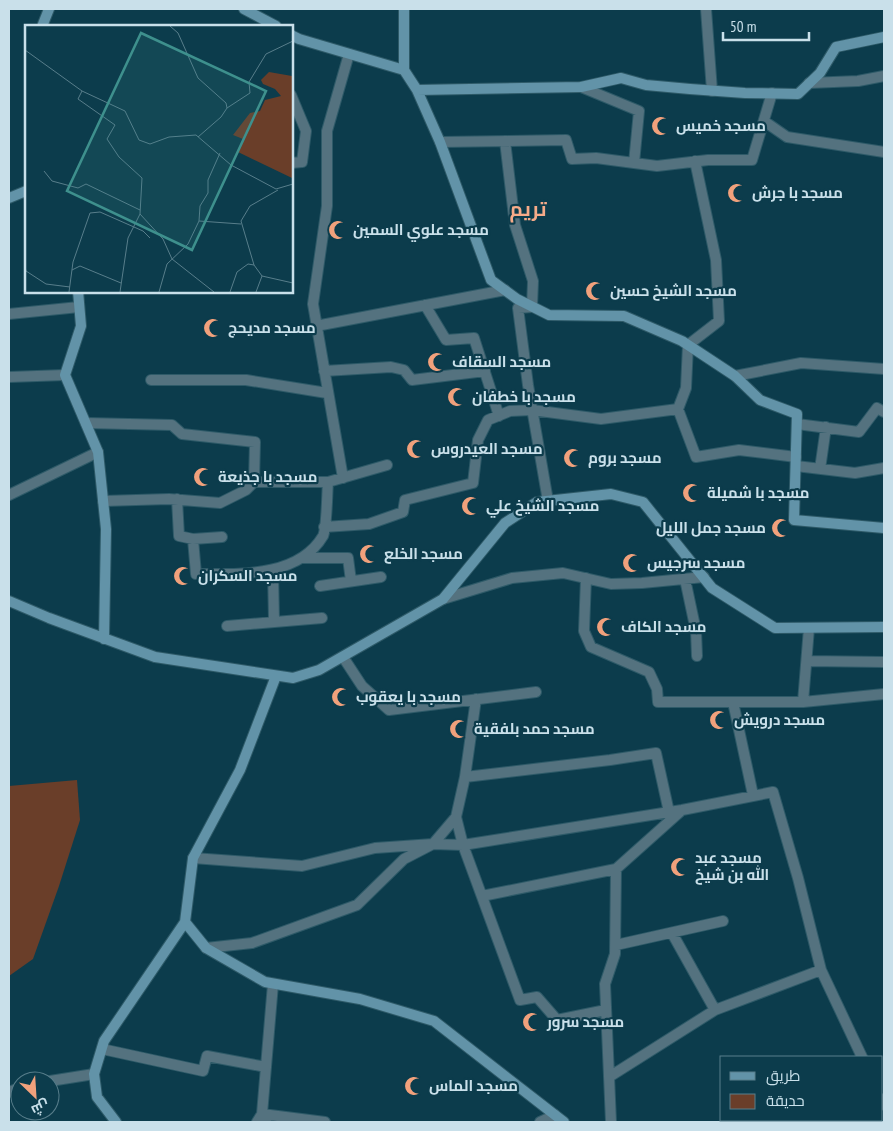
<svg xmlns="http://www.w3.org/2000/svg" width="893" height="1131" font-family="'PT Sans Narrow',Cairo,sans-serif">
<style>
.green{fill:#6a3e29}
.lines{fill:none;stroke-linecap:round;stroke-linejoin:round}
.street-casing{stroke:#2e5a68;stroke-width:12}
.secondary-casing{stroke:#2e5a68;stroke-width:12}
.street{stroke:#54727f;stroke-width:10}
.secondary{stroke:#6293a8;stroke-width:10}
.labels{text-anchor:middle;stroke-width:4.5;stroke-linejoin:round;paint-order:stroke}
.poi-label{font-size:15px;font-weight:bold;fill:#c9e0ea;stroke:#0c3c4c;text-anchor:start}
.district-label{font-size:20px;font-weight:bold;fill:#f6ab89;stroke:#0c3c4c}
.inset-road{fill:none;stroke:#587e8b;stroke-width:1}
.view{fill:#3e908d;fill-opacity:0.15;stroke:#3e908d;stroke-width:2.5}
.inset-edge{fill:none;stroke:#c9e0ea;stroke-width:2.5}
</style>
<rect width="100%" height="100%" fill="#0c3c4c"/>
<!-- green -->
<path class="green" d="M77 780 80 820 59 886 33 959 9 976V786Z"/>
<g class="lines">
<!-- street casing -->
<g class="street-casing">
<path id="street" d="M706 9 712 91
M809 83 858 81 884 76
M581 87 639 111 634 163
M291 95 306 131 302 162 291 163
M764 121 787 137 884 152
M505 141 515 225 533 281 532 307 518 308 528 385 548 501
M440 142 566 140 572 159 596 158 657 166 708 160H752L772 93
M425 305 446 340 474 338 499 416
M9 314 79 307
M316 326 505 290
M324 371 391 367 404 370 412 380 485 371
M735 376 801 363 884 369
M9 377 65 375
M151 380H246L327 393
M678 409 696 457 739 450 796 457
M86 423 172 425 182 434 255 442 254 482
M797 424 859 432 877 408 884 412
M796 466 855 473 884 468
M820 469 826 427
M343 478 313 304 327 206V131L349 54
M9 495 98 452
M177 499 179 536 193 539 222 537
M103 501 169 499 220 503 246 490 254 482H328L387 465
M324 527 369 524 403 512 405 500 473 483 478 440 488 420 510 411 532 410 601 419 678 409 686 388 688 345 719 321 716 260 695 161
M193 539 196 574C238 574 298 578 323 536 327 528 327 493 328 482
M304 558H348L351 581
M273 570 274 621
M586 578 584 631 591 647 649 672 657 689 658 702H803L884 694
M685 579 696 631 697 656
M320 586 381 577
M443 599 512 578 563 573 611 584 642 583 704 577
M227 626 322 618
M343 657 362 686 389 710 536 692
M807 661 884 662
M733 702 753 795
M803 702 809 628
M465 777 476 699
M456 817 463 845 520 1000 537 997 557 1020 606 1010
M193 858 302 866 375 848 433 844 463 845 682 810 773 792 798 878 821 970 862 1057
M482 896 616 869 682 810
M672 933 715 1010
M616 945 723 921
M206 948 252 943 357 905 404 859 433 844 456 817 465 777 610 760 656 753 669 812
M273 984 262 1114 325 1122
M102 1049 203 1071 207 1056 266 1067
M609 1077 715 1010 821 970
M50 1081 94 1074
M9 1092 20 1088
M882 1099 884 1105
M257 1122 262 1114 266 1122
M540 1122 555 1115
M611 1122 605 984 615 954 616 869"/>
</g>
<!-- secondary casing -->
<g class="secondary-casing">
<path id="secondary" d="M244 9 276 26
M404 9V70L417 90 440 142 491 280 517 299 549 315 624 316 682 341 735 376 760 400 797 414 794 520 884 528
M44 26 43 24 49 9
M291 35 299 39 404 70
M417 90 581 87 621 78 646 85 690 89 745 93 798 94 820 73 836 47 884 37
M9 198 26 191
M78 291 81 326 65 375 98 452 106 529 104 639
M9 601 49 618 155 657 293 678 319 670 443 599 505 523 537 502 611 494 643 502 712 588 775 628 884 627
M276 676 240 770 193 858 185 922 206 948 265 982 360 999 434 1021 564 1122
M116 1122 97 1097 94 1074 104 1041 185 922"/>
</g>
<!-- street -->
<use href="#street" class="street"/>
<!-- secondary -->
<use href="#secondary" class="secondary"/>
</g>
<!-- icons -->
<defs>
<g id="mosque-bare" transform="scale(1.5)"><path d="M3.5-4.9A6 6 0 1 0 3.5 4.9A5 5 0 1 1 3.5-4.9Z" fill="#f1a17c" stroke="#0c3c4c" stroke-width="2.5" paint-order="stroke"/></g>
</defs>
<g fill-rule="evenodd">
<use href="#mosque-bare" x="661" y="126"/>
<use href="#mosque-bare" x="737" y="193"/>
<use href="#mosque-bare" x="338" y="230"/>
<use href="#mosque-bare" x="595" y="291"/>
<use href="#mosque-bare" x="213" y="328"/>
<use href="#mosque-bare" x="437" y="362"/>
<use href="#mosque-bare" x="457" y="397"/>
<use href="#mosque-bare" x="416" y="449"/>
<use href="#mosque-bare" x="573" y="458"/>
<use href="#mosque-bare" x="203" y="477"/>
<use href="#mosque-bare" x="692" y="493"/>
<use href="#mosque-bare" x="471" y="506"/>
<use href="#mosque-bare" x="781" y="528"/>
<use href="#mosque-bare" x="369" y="554"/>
<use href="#mosque-bare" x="632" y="563"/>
<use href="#mosque-bare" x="183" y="576"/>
<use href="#mosque-bare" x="606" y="627"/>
<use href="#mosque-bare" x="341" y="697"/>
<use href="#mosque-bare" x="719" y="720"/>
<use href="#mosque-bare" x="459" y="729"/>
<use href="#mosque-bare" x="680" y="867"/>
<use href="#mosque-bare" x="532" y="1022"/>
<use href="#mosque-bare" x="414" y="1086"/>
</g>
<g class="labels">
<!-- poi labels -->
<g class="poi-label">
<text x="676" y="131">مسجد خميس</text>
<text x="752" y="198">مسجد با جرش</text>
<text x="353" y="235">مسجد علوي السمين</text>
<text x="610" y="296">مسجد الشيخ حسين</text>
<text x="228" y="333">مسجد مديحج</text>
<text x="452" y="367">مسجد السقاف</text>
<text x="472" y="402">مسجد با خطفان</text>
<text x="431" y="454">مسجد العيدروس</text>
<text x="588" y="463">مسجد بروم</text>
<text x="218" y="482">مسجد با جذيعة</text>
<text x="707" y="498">مسجد با شميلة</text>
<text x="486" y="511">مسجد الشيخ علي</text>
<text x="766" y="533" text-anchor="end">مسجد جمل الليل</text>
<text x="384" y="559">مسجد الخلع</text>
<text x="647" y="568">مسجد سرجيس</text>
<text x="198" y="581">مسجد السكران</text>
<text x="621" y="632">مسجد الكاف</text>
<text x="356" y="702">مسجد با يعقوب</text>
<text x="734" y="725">مسجد درويش</text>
<text x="474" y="734">مسجد حمد بلفقية</text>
<text x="695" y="863">مسجد عبد<tspan x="695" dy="17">الله بن شيخ</tspan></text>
<text x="547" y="1027">مسجد سرور</text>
<text x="429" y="1091">مسجد الماس</text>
</g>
<!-- district labels -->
<g class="district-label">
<text x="528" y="216">تريم</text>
</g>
</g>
<!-- overview -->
<g transform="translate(25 25)">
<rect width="268" height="268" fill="#0c3c4c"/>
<path d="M244 47 267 51V153L213 127 218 114 208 110 225 88 235 86 240 75 256 71 250 64 238 59 236 55Z" fill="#6a3e29"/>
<path class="inset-road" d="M145 1 153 8 173 53 201 78 202 83 196 92 173 112M0 25 57 66 100 86 114 115 125 119 144 112 171 110 206 140 251 164 268 159M57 66 53 74 90 100 82 114 94 132 117 153 115 189 103 213 95 267M202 83 225 68 224 57 241 29 268 16M19 146 27 156 53 163 61 159 115 185M115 189 138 214 147 234 189 267M174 196 216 199M229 240 216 196 225 181 253 165M0 242 1 246 21 259 45 262M47 245 55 241 96 258M44 267 48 237 65 188 75 187 118 206 125 213M134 267 142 239 163 219 174 196 175 181 183 168V155L195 128M205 267 212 247 223 239 229 240 237 251 268 258M231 267 237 251"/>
<path class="view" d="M116 8 241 66 167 225 42 166Z"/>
<rect width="268" height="268" class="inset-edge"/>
</g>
<!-- border -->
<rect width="893" height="1131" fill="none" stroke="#c9e0ea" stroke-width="20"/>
<!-- legend -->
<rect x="720" y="1056" width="162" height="65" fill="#0c3c4c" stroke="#587e8b"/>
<rect x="730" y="1072" width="25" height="8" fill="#6293a8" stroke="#587e8b"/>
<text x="766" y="1081" font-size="15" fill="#c9e0ea">طريق</text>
<rect x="730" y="1094" width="25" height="15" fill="#6a3e29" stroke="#587e8b"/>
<text x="766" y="1106" font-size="15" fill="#c9e0ea">حديقة</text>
<!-- north arrow -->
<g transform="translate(35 1096) rotate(155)"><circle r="24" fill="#0c3c4c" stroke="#587e8b"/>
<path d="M0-4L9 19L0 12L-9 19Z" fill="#f1a17c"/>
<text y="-8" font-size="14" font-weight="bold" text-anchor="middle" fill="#c9e0ea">ش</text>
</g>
<!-- scale -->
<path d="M723 32v8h86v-8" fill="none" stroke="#c9e0ea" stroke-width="2.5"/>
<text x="730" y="32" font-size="15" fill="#c9e0ea" stroke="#0c3c4c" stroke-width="4" paint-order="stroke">50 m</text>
</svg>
